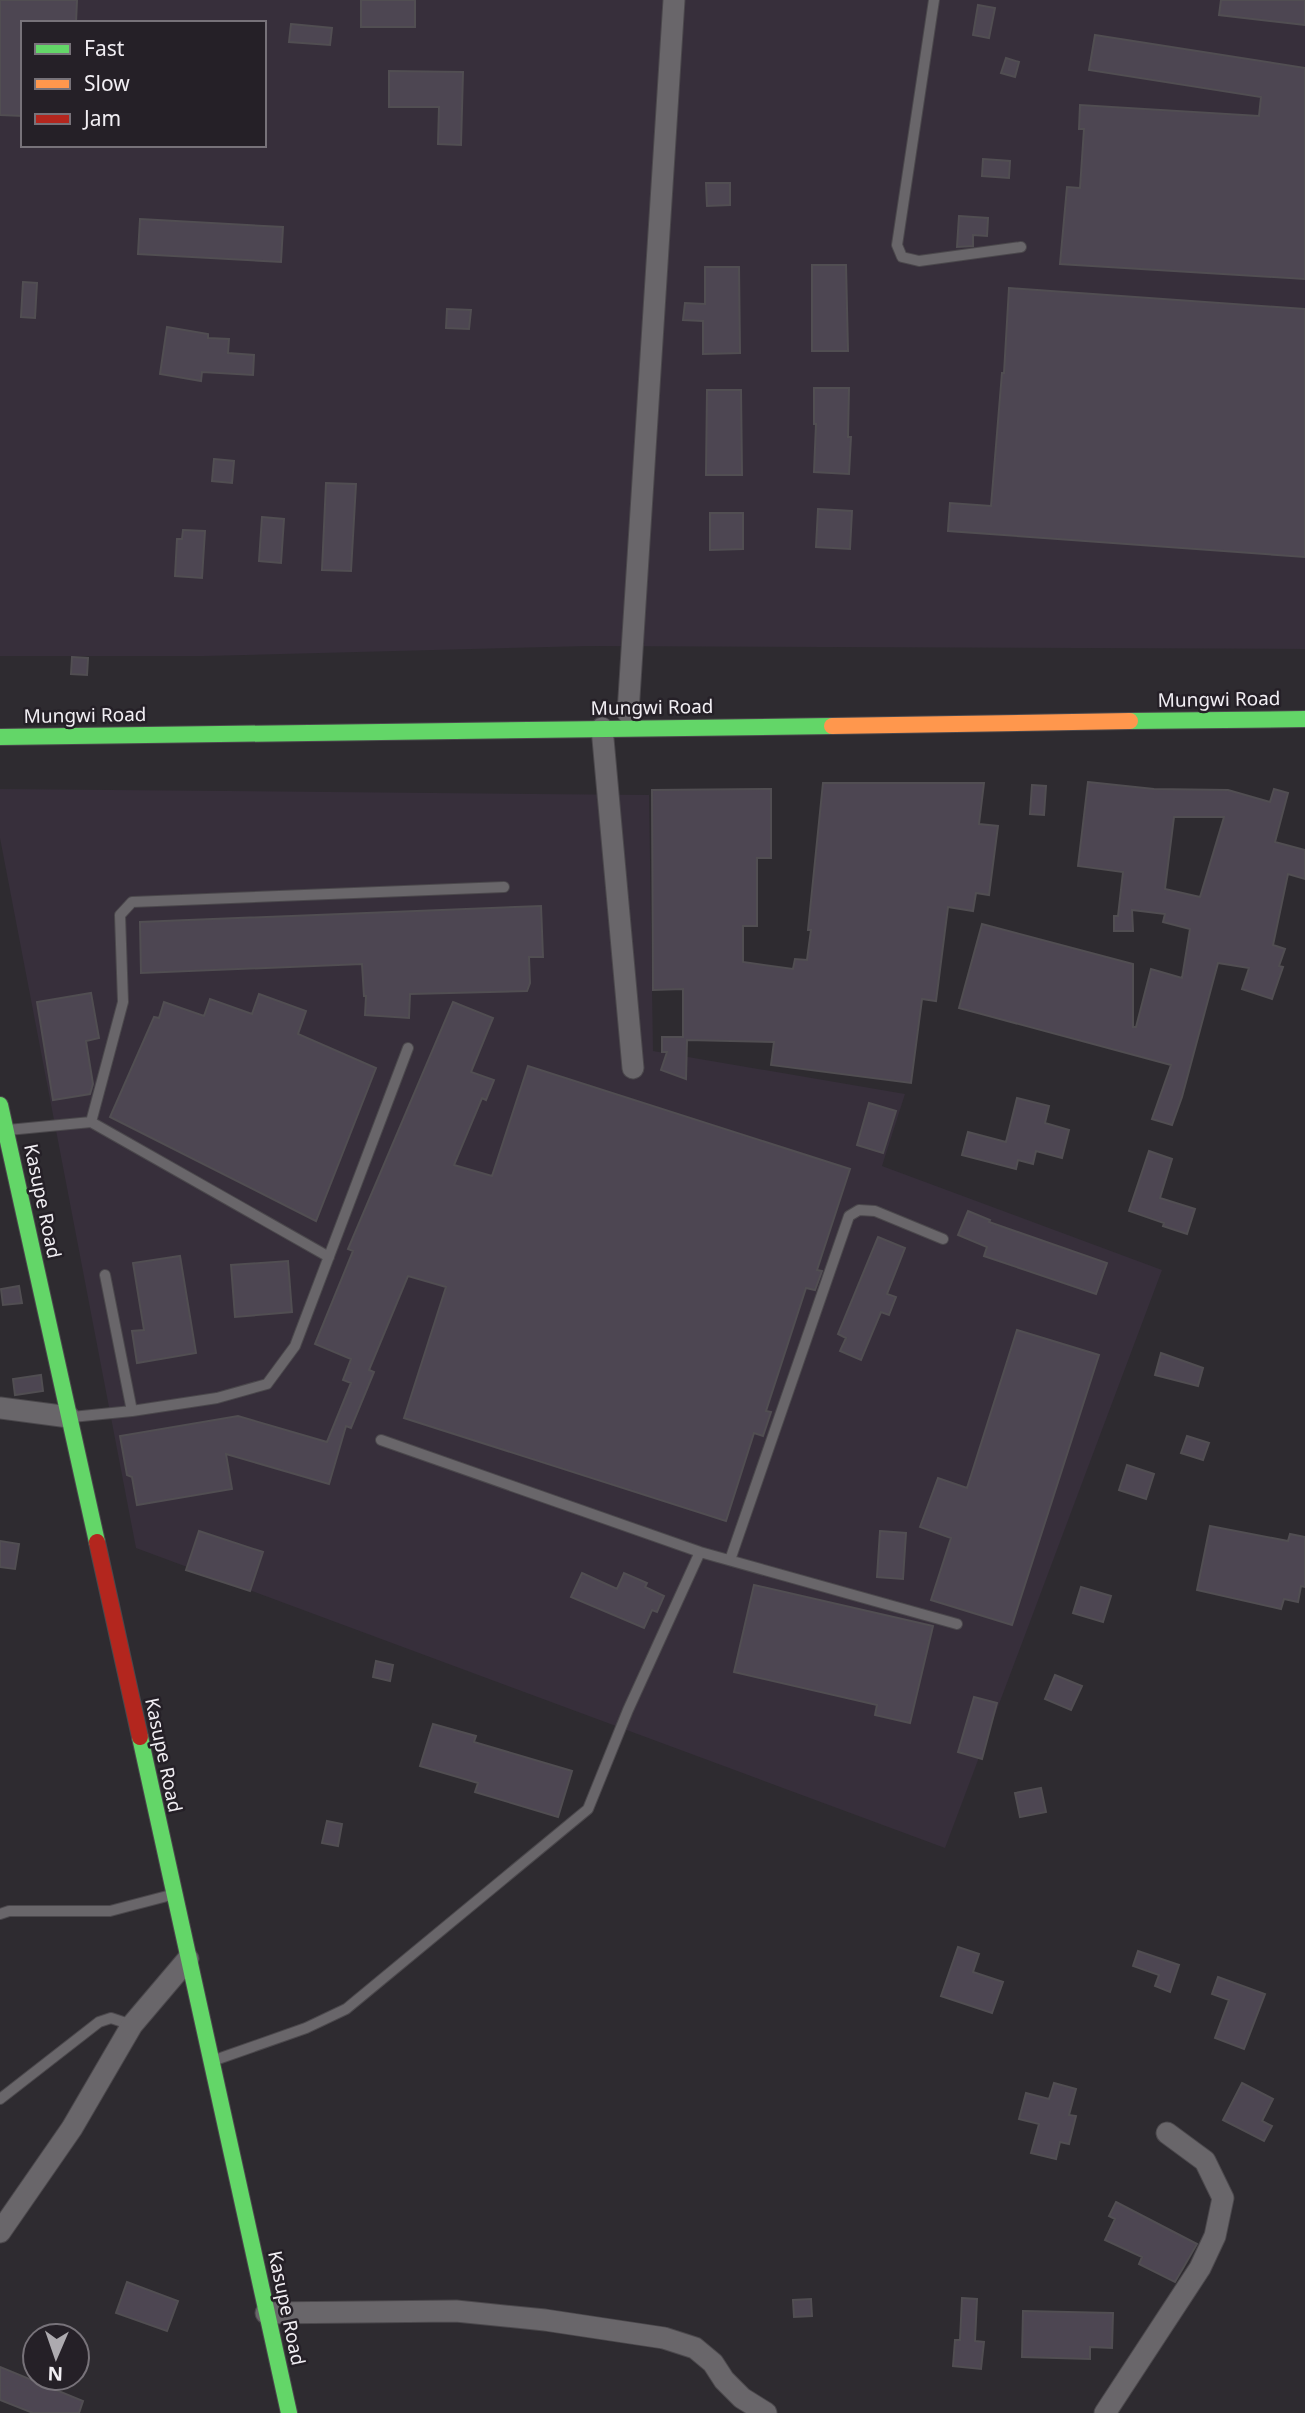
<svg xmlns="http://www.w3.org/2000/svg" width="1305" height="2413" font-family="'Noto Sans',sans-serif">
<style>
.built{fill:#372f3b;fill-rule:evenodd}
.building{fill:#4d4652;stroke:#514e52;stroke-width:2;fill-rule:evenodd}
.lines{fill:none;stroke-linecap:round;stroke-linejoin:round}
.lane-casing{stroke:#4b484c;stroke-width:12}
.street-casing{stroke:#4b484c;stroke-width:23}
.fast-casing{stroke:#4b484c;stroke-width:18}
.slow-casing{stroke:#4b484c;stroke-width:18}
.jam-casing{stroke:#4b484c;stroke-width:18}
.lane{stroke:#69666a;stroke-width:10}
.street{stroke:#69666a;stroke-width:21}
.fast{stroke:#63d668;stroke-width:16}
.slow{stroke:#ff974d;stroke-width:16}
.jam{stroke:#b3261e;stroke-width:16}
.labels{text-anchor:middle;stroke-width:5;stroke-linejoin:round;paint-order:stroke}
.street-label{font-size:19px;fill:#f1eef3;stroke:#252027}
</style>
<rect width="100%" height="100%" fill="#2e2b30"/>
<!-- built -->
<path class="built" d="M0 0H1305V649L589 646 204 656H0ZM23 23H264V145H23Z
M0 789 649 795 653 1051 905 1094 882 1166 1162 1270 945 1848 136 1548 0 838Z"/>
<!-- building -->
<path class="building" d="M0 0H77L76 23H23V116L0 115Z
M361 0H415V27H361Z
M1221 0H1305V25L1219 15Z
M978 5 995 8 989 38 973 35Z
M291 24 332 28 330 45 289 42Z
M1095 35 1305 68V279L1060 264 1067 187 1080 188 1084 129H1079L1080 105 1259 116 1261 97 1089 70Z
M1006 58 1019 62 1015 77 1001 73Z
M389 71 463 72 461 145 438 144 439 107H389Z
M983 159 1010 161 1009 178 982 176Z
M706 183H730V205L707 206Z
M959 216 988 218 987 236 973 235V246L957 247Z
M140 219 283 227 281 262 138 254Z
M812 265H846L848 351H812Z
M705 267H739L740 353 703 354V321L683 320 685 303 705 304Z
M23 282 37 283 35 318 21 317Z
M1009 288 1305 309V557L948 531 950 503 991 506 1002 373H1004Z
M447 309 471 310 469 329 446 328Z
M167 327 208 334V338L229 339 228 353 254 355 253 375 202 372 201 381 160 374Z
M814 388H849L848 437H851L849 474 814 472 816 424H814Z
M707 390H741L742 475H706Z
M214 459 234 461 232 483 212 481Z
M326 483 356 484 351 571 322 570Z
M818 509 852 511 850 549 816 547Z
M710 513H743V549L710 550Z
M262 517 284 519 281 563 259 561Z
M183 530 205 531 202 578 175 576 177 539H182Z
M72 657 88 658 87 675 71 674Z
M1088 782 1154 789 1228 790 1270 802 1274 789 1288 793 1275 842 1305 850V879L1288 874 1273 945 1285 949 1279 966 1283 967 1272 999 1242 989 1249 968 1218 963 1182 1097 1172 1125 1152 1119 1171 1065 959 1008 982 924 1133 964V1027H1136L1151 969 1182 978 1190 929 1163 922 1165 914 1132 910 1133 931H1114V916H1118L1123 872 1078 866ZM1174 817H1224L1200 897 1165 889Z
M823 783H984L979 824 998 826 989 895 976 893 973 911 948 907 936 1001 922 999 911 1083 771 1065 774 1042 687 1040 686 1079 661 1070 667 1052H662V1037H683V989L653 990 652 790 771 789V858H757V926H743V962L793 969 795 959 807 960 811 930H808Z
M1032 785 1046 786 1044 815 1030 814Z
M541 906 543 957H529L530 983 527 991 410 994 409 1018 365 1015 366 996H364L362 964 141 973 140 922Z
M91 993 99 1038 86 1041 93 1084 90 1094 53 1100 37 1002Z
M259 994 306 1011 298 1034 376 1068 316 1221 110 1117 154 1017 159 1018 164 1002 204 1016 210 999 252 1014Z
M453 1002 493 1018 471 1072 494 1080 486 1100 482 1098 454 1165 492 1176 528 1066 850 1169 817 1270 822 1271 815 1290 806 1288 766 1411 771 1412 763 1436 754 1433 726 1521 404 1418 446 1287 408 1276 369 1370 374 1372 351 1428 346 1426 329 1484 226 1454 232 1489 137 1505 132 1477 127 1475 120 1436 238 1416 327 1442 351 1383 343 1380 351 1359 315 1344 353 1251 348 1249Z
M1017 1098 1049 1106 1045 1123 1069 1130 1062 1158 1036 1151 1033 1164 1018 1160 1016 1169 962 1155 968 1132 1006 1142Z
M869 1103 896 1111 883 1153 857 1145Z
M1149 1151 1172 1159 1160 1198 1195 1209 1187 1234 1163 1226 1164 1223 1129 1211Z
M968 1211 990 1220 989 1222 1107 1263 1096 1294 984 1256 987 1247 958 1235Z
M878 1237 905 1248 887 1294 896 1297 889 1315 881 1312 861 1360 840 1351 846 1338 838 1334Z
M180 1256 196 1353 137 1363 132 1331 144 1330 133 1263Z
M288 1261 292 1312 235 1317 231 1265Z
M19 1286 22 1303 3 1305 1 1289Z
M1017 1330 1099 1355 1012 1625 931 1600 951 1538 920 1527 938 1478 967 1488Z
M1161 1353 1203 1368 1198 1386 1155 1375Z
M41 1375 43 1391 15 1395 13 1379Z
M1187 1436 1209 1443 1203 1460 1181 1453Z
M1127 1465 1154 1474 1146 1499 1119 1490Z
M1210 1526 1288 1541 1290 1534 1305 1537V1587L1301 1586 1298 1602 1284 1599 1281 1609 1197 1590Z
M199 1531 263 1552 250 1591 186 1570Z
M880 1531 906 1533 903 1579 877 1577Z
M0 1541 19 1544 15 1569 0 1567Z
M582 1573 617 1589 624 1573 647 1583 645 1587 664 1596 657 1612 652 1610 644 1628 571 1597Z
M754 1585 933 1626 910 1723 875 1715 877 1705 734 1672Z
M1081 1587 1111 1596 1103 1622 1073 1613Z
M376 1661 393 1665 390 1681 373 1677Z
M1055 1675 1082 1686 1071 1710 1045 1699Z
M974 1697 997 1703 982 1759 958 1752Z
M433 1724 476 1736 474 1742 572 1771 558 1817 475 1792 478 1783 420 1766Z
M1041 1788 1046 1812 1020 1817 1015 1793Z
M327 1821 342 1824 338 1846 322 1843Z
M958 1947 979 1954 973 1972 1003 1982 992 2013 941 1996Z
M1138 1951 1179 1965 1170 1992 1155 1986 1159 1975 1133 1966Z
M1218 1977 1265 1994 1244 2049 1215 2038 1229 2000 1212 1994Z
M1054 2083 1076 2089 1069 2115 1076 2116 1069 2144 1060 2142 1056 2159 1031 2153 1039 2124 1019 2119 1026 2093 1049 2099Z
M1242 2083 1273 2099 1262 2121 1272 2126 1264 2141 1223 2120Z
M1116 2202 1197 2244 1175 2282 1139 2264 1142 2257 1105 2240 1115 2219 1109 2216Z
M127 2282 178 2301 167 2331 116 2313Z
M962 2298 977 2299 975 2341 984 2342 981 2369 953 2366 955 2340H960Z
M811 2299 812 2316 794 2317 793 2300Z
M1023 2311 1113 2313 1112 2348 1090 2347V2359L1022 2357Z
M0 2367 83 2401 79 2413H33L0 2400Z"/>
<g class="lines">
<!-- lane casing -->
<g class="lane-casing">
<path id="lane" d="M934 0 897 245 902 257 919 261 1021 247
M91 1122 123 1002 120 915 132 902 504 887
M8 1130 91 1122 329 1257
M105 1275 132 1411
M72 1417 132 1411 217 1398 267 1384 295 1346 408 1048
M381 1440 700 1552 957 1624
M730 1560 849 1216 859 1210 875 1211 943 1239
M0 1914 9 1911H110L171 1895
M215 2060 306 2028 346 2009 588 1809 628 1710 700 1552
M0 2099 99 2022 111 2018 132 2025"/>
</g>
<!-- street casing -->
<g class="street-casing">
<path id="street" d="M628 713 674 0
M602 728 633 1068
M0 1408 69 1417
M0 2232 72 2128 132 2025 188 1959
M266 2313 456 2311 545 2320 664 2338 695 2348 713 2363 724 2380 742 2398 766 2413
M1105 2413 1200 2268 1215 2236 1223 2198 1205 2161 1167 2133"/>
</g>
<!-- fast casing -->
<g class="fast-casing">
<path id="fast" d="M1130 721 1305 719
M0 737 832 726
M0 1105 97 1542
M140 1737 289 2413"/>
</g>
<!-- slow casing -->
<g class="slow-casing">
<path id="slow" d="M832 726 1130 721"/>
</g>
<!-- jam casing -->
<g class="jam-casing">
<path id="jam" d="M97 1542 140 1737"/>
</g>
<!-- lane -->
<use href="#lane" class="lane"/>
<!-- street -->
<use href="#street" class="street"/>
<!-- fast -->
<use href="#fast" class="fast"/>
<!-- slow -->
<use href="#slow" class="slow"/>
<!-- jam -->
<use href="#jam" class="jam"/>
</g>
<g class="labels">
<!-- street labels -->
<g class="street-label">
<text transform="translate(1219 699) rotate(-1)" y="7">Mungwi Road</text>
<text transform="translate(652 707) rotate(-1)" y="7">Mungwi Road</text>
<text transform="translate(85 715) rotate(-1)" y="7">Mungwi Road</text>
<text transform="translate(43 1201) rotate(78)" y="7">Kasupe Road</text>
<text transform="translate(164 1755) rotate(78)" y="7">Kasupe Road</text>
<text transform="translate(287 2308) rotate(78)" y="7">Kasupe Road</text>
</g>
</g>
<!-- legend -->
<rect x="21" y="21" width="245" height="126" fill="#252027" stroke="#777279" stroke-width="2"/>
<rect x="35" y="44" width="35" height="10" fill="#63d668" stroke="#777279" stroke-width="2"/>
<text x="84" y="56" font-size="21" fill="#f1eef3">Fast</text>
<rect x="35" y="79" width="35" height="10" fill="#ff974d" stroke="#777279" stroke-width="2"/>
<text x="84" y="91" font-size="21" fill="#f1eef3">Slow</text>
<rect x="35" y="114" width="35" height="10" fill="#b3261e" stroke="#777279" stroke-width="2"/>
<text x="84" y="126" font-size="21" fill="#f1eef3">Jam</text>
<!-- north arrow -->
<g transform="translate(56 2357) rotate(182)"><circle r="33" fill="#252027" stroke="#777279" stroke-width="2"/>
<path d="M0-5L12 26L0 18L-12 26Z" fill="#adaaaf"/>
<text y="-10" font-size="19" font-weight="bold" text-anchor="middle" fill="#f1eef3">N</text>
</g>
</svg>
